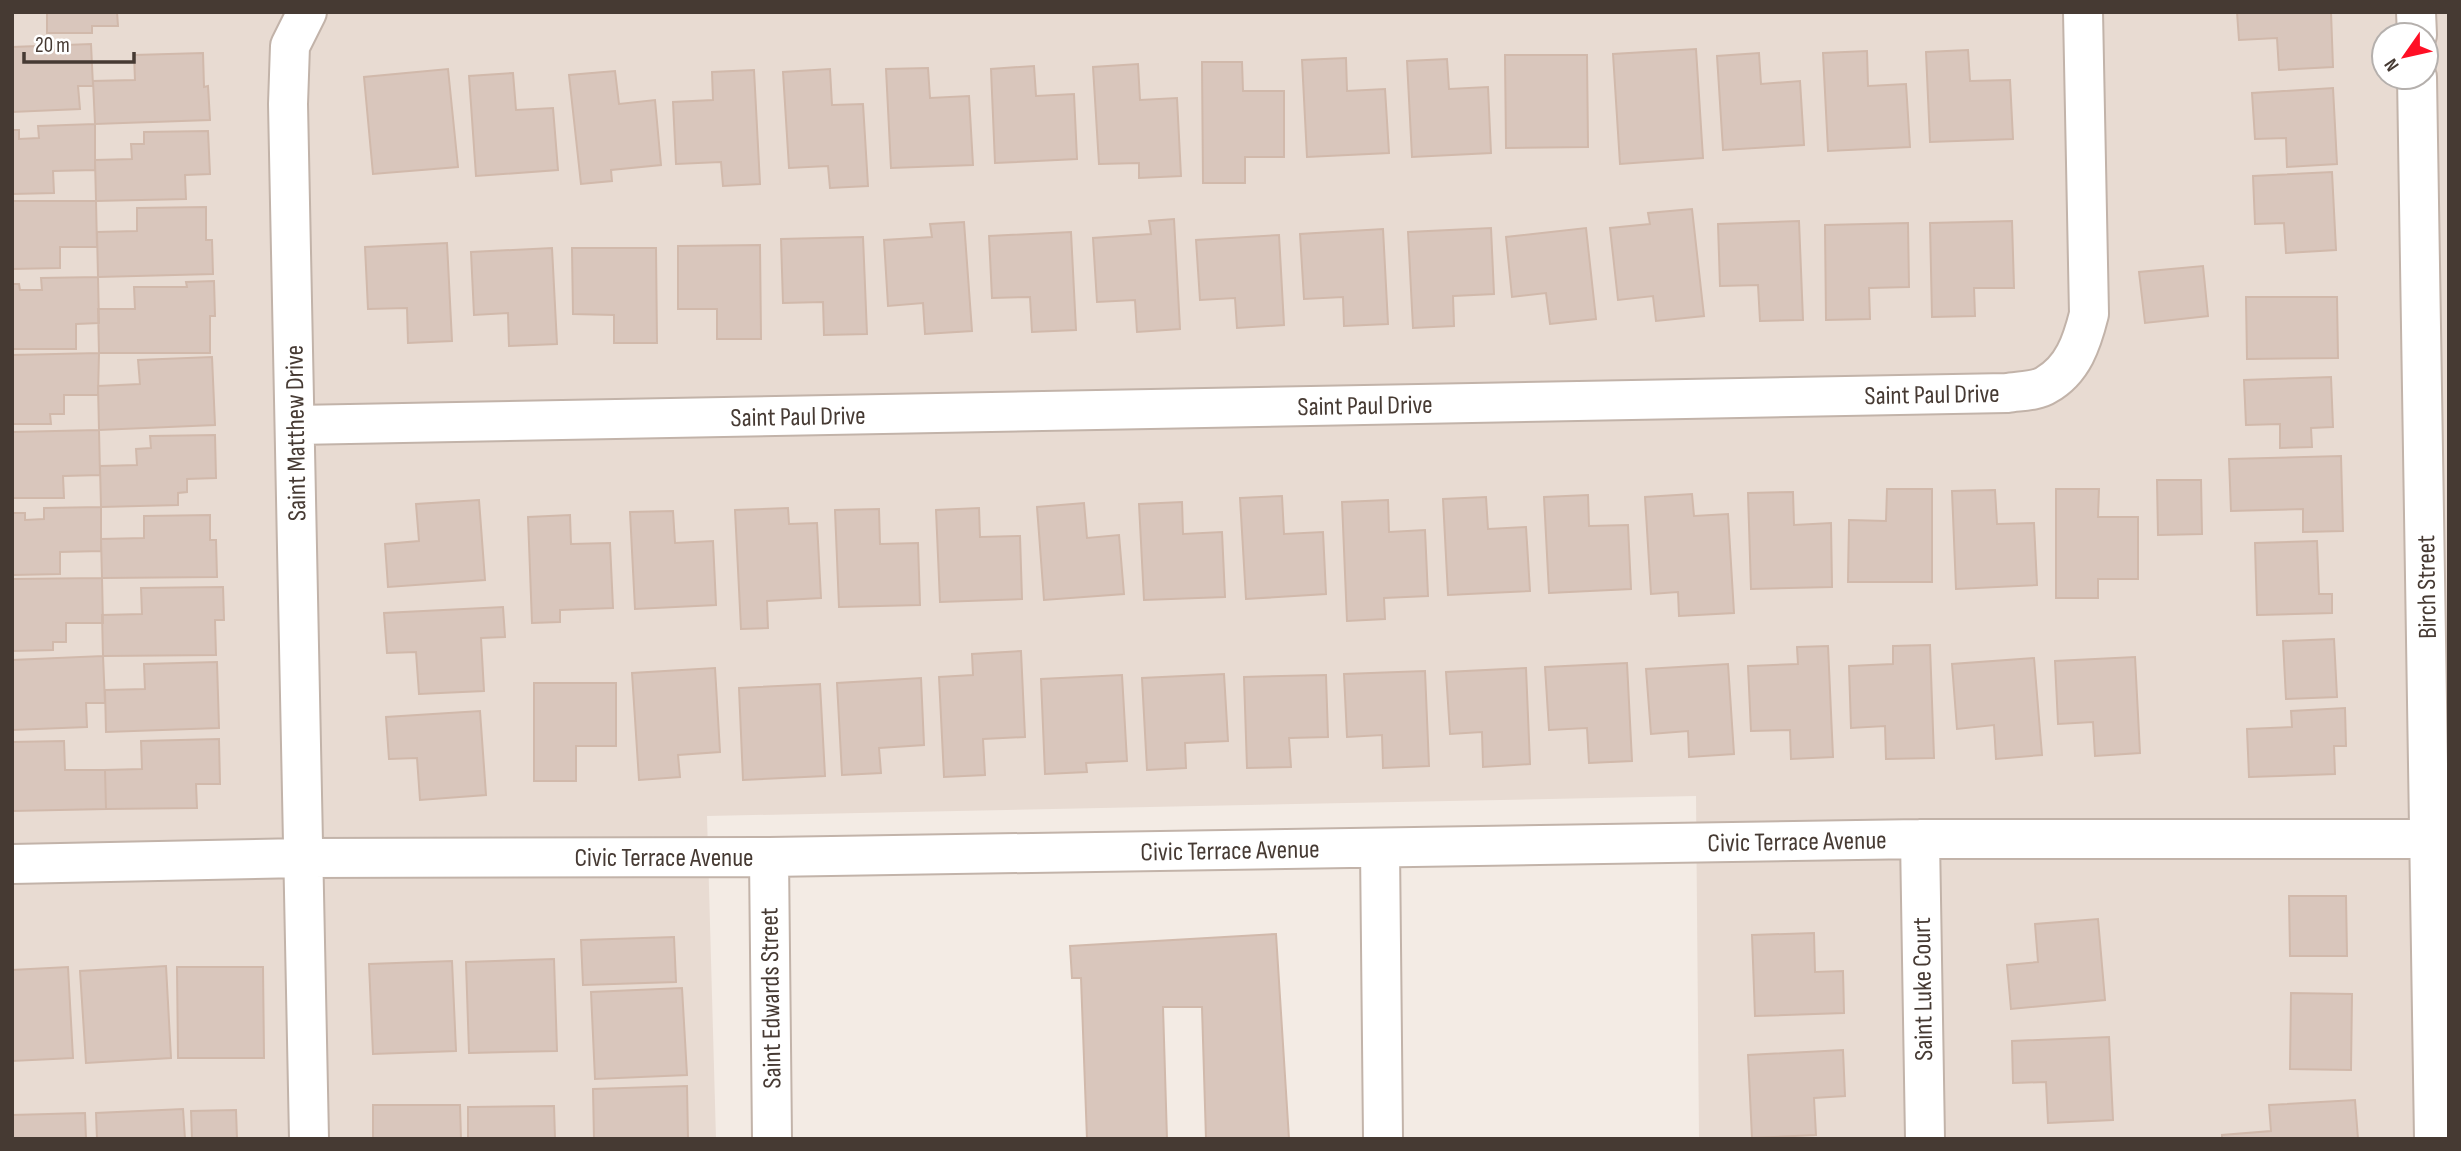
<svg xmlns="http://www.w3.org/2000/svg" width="2461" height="1151" font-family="'Sofia Sans Condensed',sans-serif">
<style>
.residential{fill:#e8dbd2;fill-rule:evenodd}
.building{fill:#d9c6bc;stroke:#d1b9ab;stroke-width:2}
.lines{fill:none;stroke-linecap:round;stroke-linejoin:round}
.minor-casing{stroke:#c2b3a9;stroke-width:42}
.minor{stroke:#fff;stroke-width:38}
.labels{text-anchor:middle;stroke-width:6;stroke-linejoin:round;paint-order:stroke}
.street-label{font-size:26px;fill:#463a33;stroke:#fff}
</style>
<rect width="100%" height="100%" fill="#f3ebe4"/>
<!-- residential -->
<path class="residential" d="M12 12H2449V1139H1699L1696 796 707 816 716 1139H12ZM2384 35H2426V77H2384Z"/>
<!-- building -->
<path class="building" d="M47 12H117L118 26H92V33H47Z
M2237 12H2331L2333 67 2279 70 2277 38 2239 40Z
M91 44 93 86H78L80 109 12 112V47Z
M1696 49 1703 158 1620 164 1613 54Z
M1968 50 1970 81 2010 80 2013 139 1930 142 1926 52Z
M1867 51 1868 86 1906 84 1910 147 1828 151 1823 53Z
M203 53 204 87 208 86 210 120 95 124 93 81 135 80 134 55Z
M1759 53 1761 84 1800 81 1804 145 1723 150 1717 56Z
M1505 55H1587L1588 147 1506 148Z
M1346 58 1347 91 1385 89 1389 153 1307 157 1302 60Z
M1447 59 1449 89 1488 87 1491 153 1412 157 1407 61Z
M1202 62H1242L1243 91H1284V157H1245V183H1203Z
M1138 64 1140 100 1177 98 1181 176 1139 178V163L1099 164 1093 67Z
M1034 66 1036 96 1074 94 1077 159 995 163 991 69Z
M928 68 930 98 969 96 973 165 891 168 886 69Z
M448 69 458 167 373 174 364 77Z
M830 69 832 105 863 104 868 186 830 188 828 166 789 168 783 72Z
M754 70 760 184 723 186 721 162 676 164 673 102 713 100 712 72Z
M615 71 619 104 655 100 661 165 611 170 612 181 581 184 569 75Z
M513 73 516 110 553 108 558 170 476 176 469 76Z
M2333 88 2337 164 2287 167 2286 138 2255 139 2252 93Z
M95 124V170L53 171 54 193 12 194V130H19V139L39 138 38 126Z
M208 131 210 174 185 175 186 199 96 201 95 160 132 159 131 144H144V132Z
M2332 172 2336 250 2286 253 2284 223 2255 224 2253 176Z
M12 201H96L97 247H60V268L12 269Z
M206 207V240H212L213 274 98 277 97 232 137 231V208Z
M1692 209 1704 316 1656 321 1653 296 1618 300 1610 228 1650 224 1648 213Z
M1174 219 1180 329 1137 332 1135 300 1097 302 1093 238 1151 234 1149 221Z
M1799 221 1803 320 1760 321 1758 285 1720 286 1718 224Z
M2012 221 2014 288H1974L1975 316 1932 317 1930 223Z
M964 222 972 331 925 334 923 303 888 306 884 240 932 237 930 224Z
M1908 223 1909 287 1869 288 1870 319 1826 320 1825 225Z
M1491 228 1494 294 1453 296 1454 326 1413 328 1408 232Z
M1586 228 1596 319 1550 324 1546 293 1512 297 1506 237Z
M1383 229 1388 324 1344 326 1343 297 1304 299 1300 234Z
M1071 232 1076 330 1032 332 1030 297 992 298 989 236Z
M1279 235 1284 325 1237 328 1235 298 1200 300 1196 240Z
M863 237 867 334 824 335 823 302 783 303 781 239Z
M447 243 452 341 408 343 407 308 368 309 365 247Z
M760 245 761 339H717V309H678V246Z
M552 248 557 344 509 346 508 313 474 315 471 252Z
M572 248H656L657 343H614V315L573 314Z
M2203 266 2208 316 2145 323 2139 272Z
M98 277 99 323 76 324V349H12V284H19L20 290H42L41 278Z
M214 281 215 316H210V353H99L98 309H135L134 287H187L186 282Z
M2246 297H2337L2338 358 2247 359Z
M99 353 98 395H64V414H50L51 424H12V355Z
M212 357 215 425 99 430 98 386 140 384 138 360Z
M2331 377 2333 427 2311 428 2312 447 2280 448V424L2246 425 2244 380Z
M99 430 100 475 63 476 64 498H12V432Z
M215 435 216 478 187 479V492L178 493V505L101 507 100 466 137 465 136 449 151 448 150 436Z
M2341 456 2343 531 2303 532V509L2231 511 2229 459Z
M2157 480H2201L2202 534 2158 535Z
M1887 489H1932V582H1848L1849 520 1886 521Z
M2056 489H2099L2098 517H2138V579H2098V598H2056Z
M1995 490 1997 524 2034 523 2037 585 1956 589 1952 491Z
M1793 492 1794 525 1831 523 1832 587 1751 589 1748 493Z
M1692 494 1694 516 1728 514 1734 613 1679 616 1678 592 1651 594 1645 497Z
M1588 495 1589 526 1628 525 1631 589 1549 593 1544 497Z
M1282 496 1284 534 1323 532 1326 594 1246 599 1240 498Z
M1486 497 1488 529 1526 527 1530 591 1448 595 1443 499Z
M479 500 485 580 388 587 385 544 419 541 416 504Z
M1388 500 1389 532 1425 530 1428 596 1384 598 1385 619 1347 621 1342 502Z
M1182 502 1183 534 1222 532 1225 597 1144 600 1139 504Z
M1084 503 1087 538 1119 535 1124 594 1044 600 1037 507Z
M101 507V551L60 552V574L12 575V513H25V520L44 519V508Z
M788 508 789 524 817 523 821 598 767 601 768 628 741 629 735 510Z
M979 508 980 537 1020 536 1022 599 940 602 936 510Z
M879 509 880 544 918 543 920 605 839 607 835 510Z
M673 511 675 543 713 541 716 605 635 609 630 512Z
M210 515V540H216L217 577 102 578 101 539 144 538V516Z
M570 515 571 544 610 543 613 608 560 610V622L532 623 528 517Z
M2317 541 2319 594H2332V613L2257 615 2255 543Z
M102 578 103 623H66V642H53V650L12 651 13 579Z
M223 587 224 620H215L216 655 103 656 102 615 142 614 141 588Z
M503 607 505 637 481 638 484 691 419 694 416 652 387 653 384 613Z
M2334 639 2337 697 2286 699 2283 641Z
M1930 645 1934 758 1886 759 1885 726 1851 728 1849 666 1893 664V646Z
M1828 646 1833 757 1791 759 1790 730 1751 731 1748 666 1798 664 1797 647Z
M1021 651 1025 737 983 739 985 775 944 777 939 677 973 675 972 654Z
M103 656 105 703H86L87 727 12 730V660Z
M2135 657 2140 753 2095 756 2093 722 2058 724 2055 661Z
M2034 658 2042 755 1996 759 1994 725 1957 729 1952 664Z
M217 662 219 728 106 732 105 690 145 689 144 664Z
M1627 663 1632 761 1589 763 1587 728 1549 730 1545 667Z
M1728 664 1734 754 1689 757 1688 731 1651 734 1646 669Z
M715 668 720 752 678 755 680 777 639 780 632 673Z
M1526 668 1530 764 1483 767 1482 732 1450 734 1446 672Z
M1425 671 1429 766 1383 768 1382 735 1347 737 1344 674Z
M1224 674 1228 741 1185 743 1186 768 1147 770 1142 678Z
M1122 675 1127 761 1086 763 1087 772 1045 774 1041 679Z
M1326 675 1328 737 1289 738 1291 767 1247 768 1244 677Z
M921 678 924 745 879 748 881 773 842 775 837 683Z
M534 683H616V746H576V781H534Z
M820 684 825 776 743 780 739 688Z
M2345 708 2346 746H2334L2335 774 2249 777 2247 729 2292 727 2291 711Z
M480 711 486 795 420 800 417 758 389 759 386 717Z
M219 739 220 784H196L197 808 106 809 105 770 142 769 141 741Z
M64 741 65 770H105L106 809 12 811V742Z
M2289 896H2346L2347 956H2290Z
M2098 919 2105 1000 2011 1009 2007 965 2038 962 2035 924Z
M1814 933 1815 972 1843 971 1844 1013 1755 1016 1752 935Z
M1276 934 1289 1139H1206L1202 1007H1163L1167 1139H1087L1081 978H1072L1070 946Z
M674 937 676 982 583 985 581 940Z
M554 959 557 1051 469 1053 466 962Z
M452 961 456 1051 373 1054 369 964Z
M166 966 171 1058 86 1063 80 971Z
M68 967 73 1058 12 1061V970Z
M177 967H263L264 1058H178Z
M682 988 687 1075 595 1079 591 992Z
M2291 993 2352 994 2351 1070 2290 1069Z
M2109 1037 2113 1120 2048 1123 2046 1082 2013 1083 2012 1041Z
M1843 1050 1845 1096 1814 1098 1816 1135 1752 1138 1748 1055Z
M687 1086 688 1139H594L593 1089Z
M2355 1100 2358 1139H2222V1135L2271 1131 2269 1105Z
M373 1105H460L461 1139H373Z
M554 1106 555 1139H468V1107Z
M183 1109 185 1139H97L96 1113Z
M236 1110 237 1139H192L191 1111Z
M85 1113 86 1139H12V1115Z"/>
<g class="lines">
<!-- minor casing -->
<g class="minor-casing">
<path id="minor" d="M307 12 290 46 288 104 309 1139
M2416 12 2417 35
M2417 77 2434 1139
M296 425 2007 393C2019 391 2037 391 2046 385 2073 370 2082 342 2089 314L2083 12
M1920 839 1925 1139
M1380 848 1383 1139
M769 857 772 1139
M12 864 303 858 769 857 1920 839H2449"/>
</g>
<!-- minor -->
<use href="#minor" class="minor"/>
</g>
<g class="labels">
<!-- street labels -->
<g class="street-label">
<text transform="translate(1932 394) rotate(-1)" y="9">Saint Paul Drive</text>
<text transform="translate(1365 405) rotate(-1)" y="9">Saint Paul Drive</text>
<text transform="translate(798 416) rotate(-1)" y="9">Saint Paul Drive</text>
<text transform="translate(295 433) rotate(-91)" y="9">Saint Matthew Drive</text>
<text transform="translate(2426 587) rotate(-91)" y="9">Birch Street</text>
<text transform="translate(1797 841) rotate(-1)" y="9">Civic Terrace Avenue</text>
<text transform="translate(1230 850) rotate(-1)" y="9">Civic Terrace Avenue</text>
<text x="664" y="866">Civic Terrace Avenue</text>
<text transform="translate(1922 989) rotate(-91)" y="9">Saint Luke Court</text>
<text transform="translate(770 998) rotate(-91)" y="9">Saint Edwards Street</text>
</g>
</g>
<!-- border -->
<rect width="2461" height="1151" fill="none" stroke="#463a33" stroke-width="28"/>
<!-- north arrow -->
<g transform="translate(2405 56) rotate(236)"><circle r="33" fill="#ffffff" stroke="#b5b0ad" stroke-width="2"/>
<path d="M0-5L12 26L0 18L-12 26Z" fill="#ff0f25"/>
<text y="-10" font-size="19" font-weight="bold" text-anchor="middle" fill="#463a33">N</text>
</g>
<!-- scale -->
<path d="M24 52v10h110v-10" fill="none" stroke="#463a33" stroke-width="3.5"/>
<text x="35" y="52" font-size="21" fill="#463a33" stroke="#ffffff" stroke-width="5" paint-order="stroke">20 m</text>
</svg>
